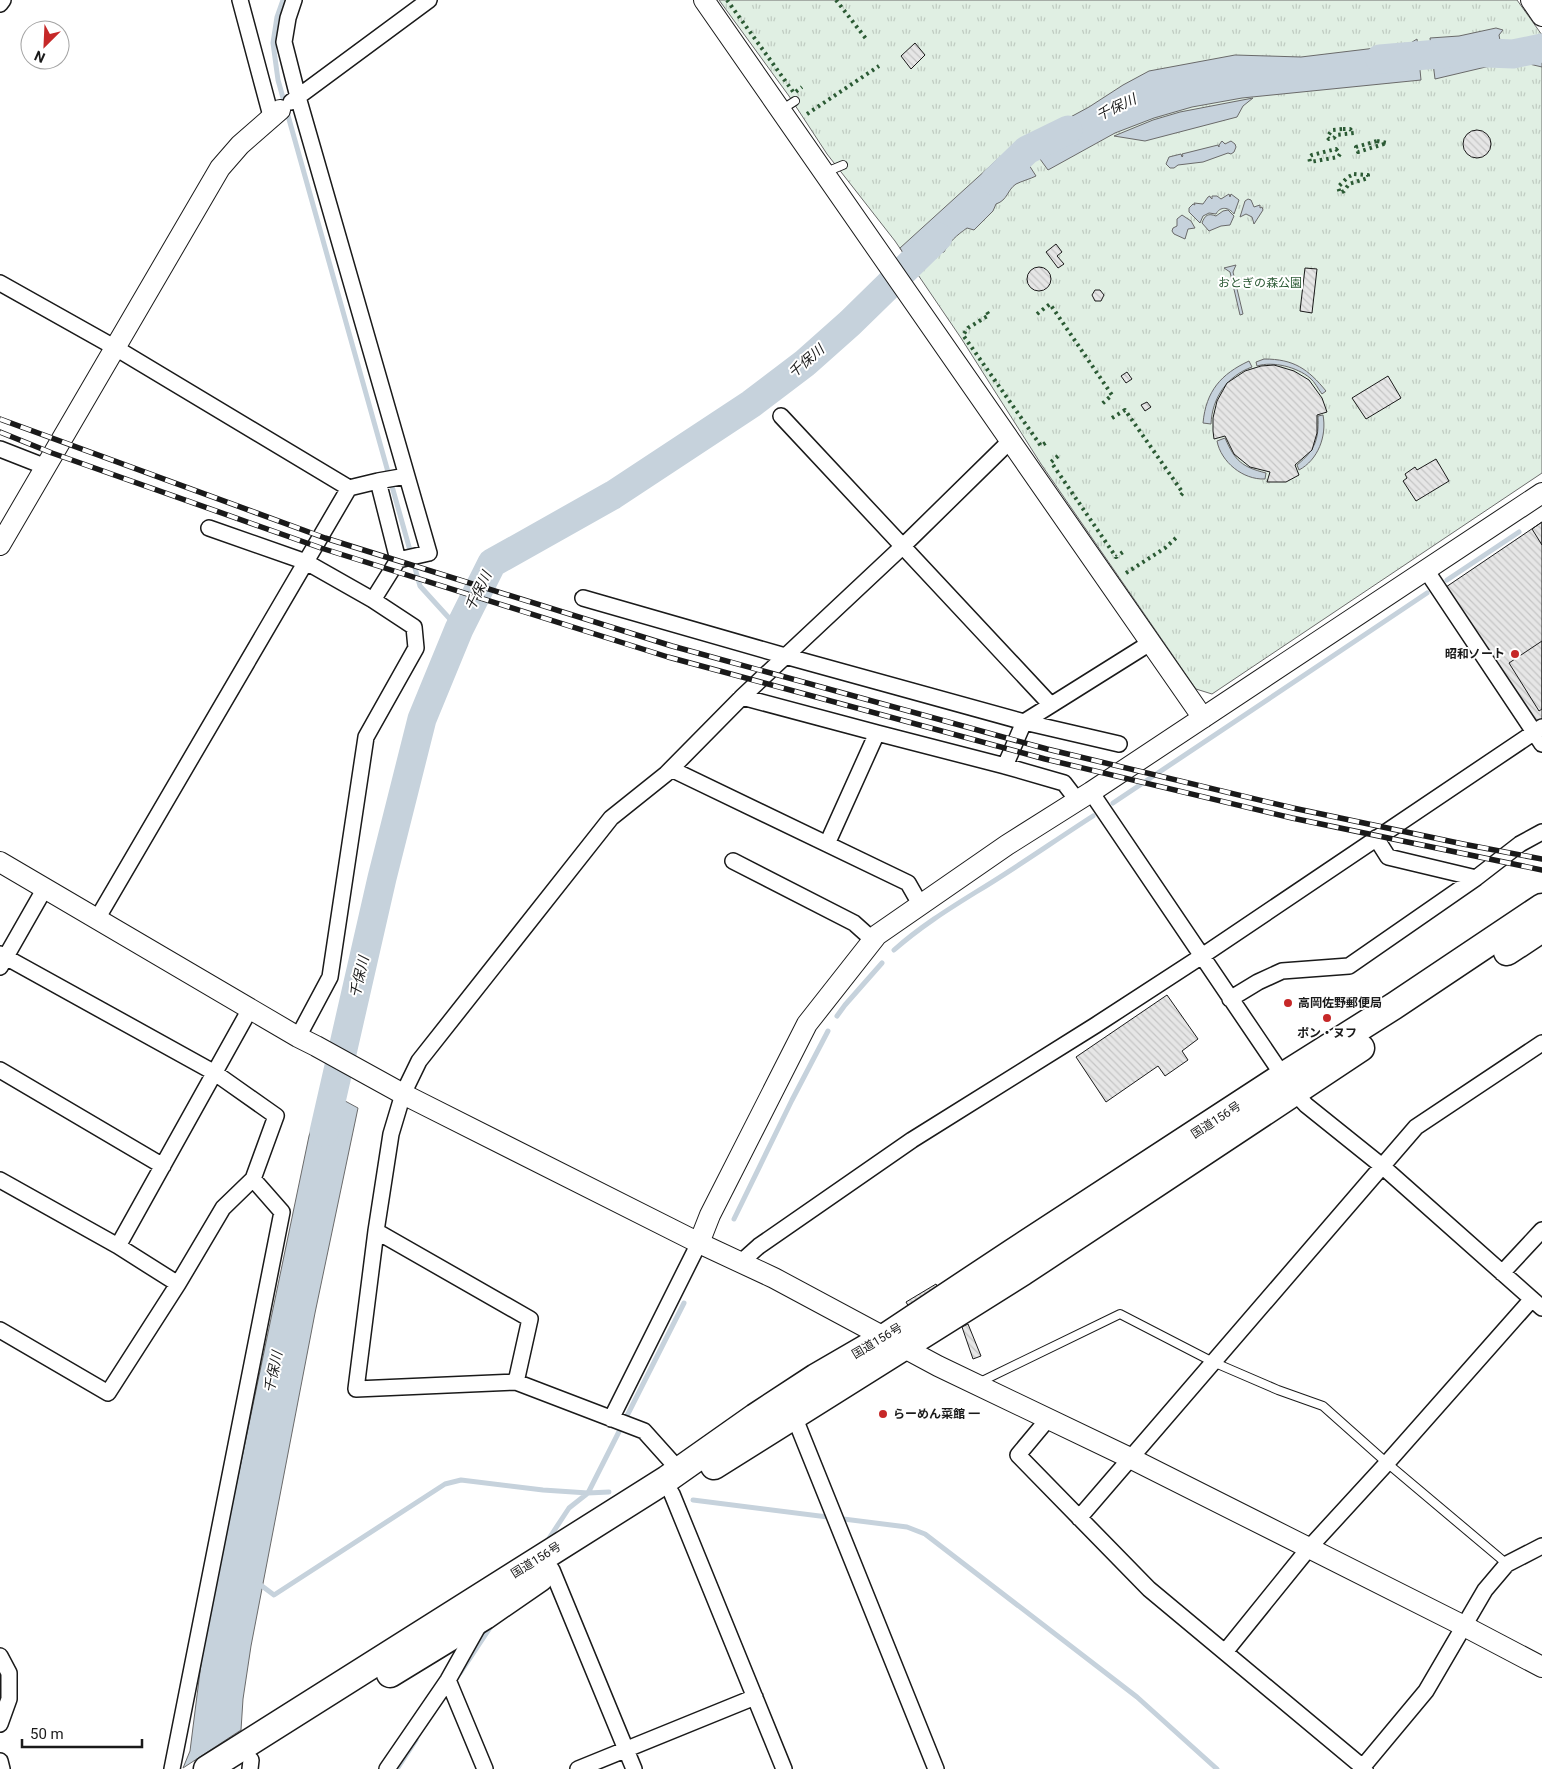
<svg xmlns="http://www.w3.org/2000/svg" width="1542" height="1769" font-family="Roboto,'Noto Sans JP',sans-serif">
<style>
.park{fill:url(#park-tufts);stroke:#6a6a6a}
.water{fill:#c6d2dc;stroke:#6a6a6a}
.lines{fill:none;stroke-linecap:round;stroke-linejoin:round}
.stream{stroke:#c6d2dc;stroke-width:5}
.river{stroke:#c6d2dc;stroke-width:29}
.building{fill:url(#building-back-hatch);stroke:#1a1a1a}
.lane-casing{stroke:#1a1a1a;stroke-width:10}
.street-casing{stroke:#1a1a1a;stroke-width:18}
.secondary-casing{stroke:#1a1a1a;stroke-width:22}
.highway-casing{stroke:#1a1a1a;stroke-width:29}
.lane{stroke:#fff;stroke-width:8}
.street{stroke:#fff;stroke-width:15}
.secondary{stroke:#fff;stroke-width:20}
.highway{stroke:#fff;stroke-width:26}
.rail-casing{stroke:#1a1a1a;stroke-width:5.5}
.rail{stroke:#fff;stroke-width:4;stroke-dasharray:11;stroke-linecap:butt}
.hedge{stroke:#2b5a34;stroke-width:4;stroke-dasharray:2.5 4;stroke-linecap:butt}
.poi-dot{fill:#c62828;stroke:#fff;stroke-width:2}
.labels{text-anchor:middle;stroke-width:4;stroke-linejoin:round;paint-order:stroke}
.park-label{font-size:12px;fill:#2b5a34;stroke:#fff}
.poi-label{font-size:12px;font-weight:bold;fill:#1a1a1a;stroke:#fff;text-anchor:start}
.street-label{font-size:12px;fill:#1a1a1a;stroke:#fff}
.water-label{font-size:14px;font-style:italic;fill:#1a1a1a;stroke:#fff}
</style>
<defs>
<pattern id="park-tufts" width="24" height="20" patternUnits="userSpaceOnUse" patternTransform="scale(1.25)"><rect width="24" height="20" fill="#e0efe3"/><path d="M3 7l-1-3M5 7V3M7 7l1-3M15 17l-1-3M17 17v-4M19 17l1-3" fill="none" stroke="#c0ccc2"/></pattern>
<pattern id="building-back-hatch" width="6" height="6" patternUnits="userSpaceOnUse" patternTransform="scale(1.25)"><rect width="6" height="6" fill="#e6e6e6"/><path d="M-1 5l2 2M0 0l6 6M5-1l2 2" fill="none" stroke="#c5c5c5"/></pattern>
</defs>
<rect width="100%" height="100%" fill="#fff"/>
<!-- park -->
<path class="park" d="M719 0H1517L1542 35V473L1212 694 1196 689 1041 464 961 338 895 241 827 154 789 96Z"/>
<!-- water -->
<path class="water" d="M1496 28 1503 30 1499 35 1501 46C1513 50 1531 46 1542 39V67L1525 63 1507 62 1435 79 1430 38 1459 36Z
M1417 39 1421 80 1242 98 1192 107 1154 118 1115 133 1048 170 1040 159 1042 156 1040 151 1035 150 1028 140 1089 107 1123 85 1149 71 1235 55 1301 57 1409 44Z
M1253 98 1243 106 1237 117 1145 141 1114 136 1153 120 1180 112Z
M1222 141 1225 144 1231 141 1235 144 1236 147 1234 152 1231 154 1228 153 1203 162 1178 165 1174 168H1170L1166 164 1169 157 1181 154 1182 157 1183 156 1182 154 1218 145 1219 147V145Z
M1018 147 1024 157 1023 161 1029 165 1036 176C1030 179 1022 181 1016 184 1007 190 1008 200 996 204L993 211 974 230 967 228C957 235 949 242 944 252L936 253 934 260 917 274 900 248 999 158Z
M1229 194 1230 197 1231 194 1239 200 1234 214C1229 207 1220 206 1216 214L1209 213 1203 216 1200 223 1189 212V208L1193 204 1195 205 1194 203 1203 204 1208 197 1210 196V197L1212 199V196H1217L1221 199Z
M1248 199 1251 200 1254 207 1260 205V208L1262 207 1263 210 1254 224 1252 217 1246 214 1240 217 1245 201Z
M1228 210 1234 216 1230 225 1221 226 1209 231 1202 223C1205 215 1208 213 1216 216L1223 211Z
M1182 215 1191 221 1195 228 1188 229 1185 239 1174 234 1172 231 1173 228 1177 226V219Z
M1236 265 1233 272 1243 314 1240 315 1230 272 1224 268Z
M1264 359C1294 359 1308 369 1326 391L1322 394C1318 389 1315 382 1310 378 1297 367 1273 361 1257 366L1256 362Z
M1249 361 1252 367C1227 376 1212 398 1211 424L1203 423C1206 391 1221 374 1249 361Z
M1323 415C1327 436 1318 460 1299 470L1297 465C1315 450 1319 440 1318 416Z
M1225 438C1235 461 1242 467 1266 473L1265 479C1243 480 1221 462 1217 441Z
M323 1089 358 1108 315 1313 251 1646 243 1699 241 1730 183 1768 190 1751 204 1640 309 1136Z"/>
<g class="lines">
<!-- stream -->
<path class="stream" d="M283 0 277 17 273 43 278 80 420 586 459 629
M1447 580 1519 532
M1113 803 1427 593
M894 950C920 927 947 910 976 892 1016 868 1054 841 1093 816
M837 1016 845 1005 882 963
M734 1219 792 1100 828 1031
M693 1500 907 1527 925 1534 1137 1697 1217 1769
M546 1543 569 1508 588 1493 684 1303
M258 1583 274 1595 445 1484 461 1480 543 1490 588 1493 609 1492
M460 1673 493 1623
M397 1769 416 1740"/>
<!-- river -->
<path class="river" d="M1380 59 1462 52 1513 54 1542 48
M995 181 1027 150 1068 130
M324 1132 382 878 422 719 459 629 492 563 613 495 751 404 805 363 850 323 938 237"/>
</g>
<!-- building -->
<path class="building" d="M915 43 925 55 911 69 901 56Z
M1463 144a14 14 0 1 1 28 0a14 14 0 1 1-28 0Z
M1056 244 1062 252 1057 256 1064 264 1058 268 1046 252Z
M1027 279a12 12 0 1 1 24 0a12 12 0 1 1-24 0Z
M1305 268 1317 269 1312 313 1300 311Z
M1095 290H1100L1104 295 1101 301H1095L1092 295Z
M1274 365 1294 371 1309 380 1322 398 1327 412 1317 415V433L1312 450 1295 465 1299 475 1286 482H1267L1270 472 1250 467 1234 454 1225 436 1214 439 1213 431V418L1217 401 1227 383 1245 371 1261 366Z
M1127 372 1132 379 1126 383 1121 376Z
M1388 376 1401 398 1366 419 1352 398Z
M1147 402 1151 407 1145 411 1141 405Z
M1436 459 1449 481 1416 501 1403 481 1407 478 1405 474 1415 467 1417 470Z
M1542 522V720L1535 722 1446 587Z
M1542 522V545L1532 529Z
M1542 641V709L1539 711 1509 663Z
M1167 995 1198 1039 1182 1051 1188 1060 1165 1076 1158 1066 1106 1102 1076 1057Z
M936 1284 940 1291 910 1309 906 1302Z
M968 1324 981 1356 973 1359 962 1327Z"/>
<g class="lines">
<!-- lane casing -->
<g class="lane-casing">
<path id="lane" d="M781 110 795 101
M826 172 843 165
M978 1383 1120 1314 1213 1362 1278 1390 1323 1406 1387 1463 1507 1564"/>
</g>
<!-- street casing -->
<g class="street-casing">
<path id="street" d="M240 0 271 116
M294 0 288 18 284 42 298 97 429 553 398 560 373 600
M0 4 3 0
M291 102 429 0
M0 283 114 347 349 488
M781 416 1051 705
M0 449 46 467
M378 481 398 560
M209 528 306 562 373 600 414 627 416 648 366 737 330 977 298 1037
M1426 570 1542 744
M583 598 785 656 1024 722 1150 643
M742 697 877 733 827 844
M877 733 1005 766 1064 783 1077 800
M1005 766 1024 722 1119 744
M671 769 908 883 920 904
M1091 792 1294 1092 1306 1105 1382 1166 1542 1308
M733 861 854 923 873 940
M1476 878 1520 844 1542 832
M97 919 349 488 378 481 406 476
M0 954 215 1073 276 1116 253 1179 223 1208 178 1284 108 1393 0 1330
M0 967 45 888
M1230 999 1258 982 1282 971 1349 966 1476 878 1388 857 1376 838
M0 1070 163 1166
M0 1180 118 1246 178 1284
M376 1231 530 1319 516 1382
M118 1246 250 1009
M740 1263 759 1246 912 1140 1096 1025 1202 956 1542 727
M1502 1273 1542 1230
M794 1416 936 1769
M611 1419 699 1243
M1048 1419 1018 1455 1149 1589 1365 1769
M679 1470 644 1431 516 1382 356 1389 376 1231 391 1134 403 1094 419 1061 611 818 666 774 742 697 902 547 1010 441
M672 1494 784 1769
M1079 1518 1416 1127 1542 1043
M552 1570 634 1769
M1225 1652 1309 1548 1387 1463 1532 1299
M0 1656 9 1673V1699L0 1724
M448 1680 485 1769
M0 1761 2 1769
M172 1769 282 1212 253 1179
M250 1769 251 1760
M387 1769 448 1680 480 1623
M578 1769 755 1697
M1361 1769 1426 1691 1485 1590 1507 1564 1542 1546"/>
</g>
<!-- secondary casing -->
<g class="secondary-casing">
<path id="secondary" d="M704 0 1203 718
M1531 0 1542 16
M0 545 220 168 240 145 280 110
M0 862 298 1037 316 1046 403 1094 699 1243 774 1278 938 1366 1130 1458 1464 1626 1542 1667
M699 1243 710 1215 807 1024 877 935 1007 845 1091 792 1542 493"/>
</g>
<!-- highway casing -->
<g class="highway-casing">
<path id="highway" d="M1507 952 1542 929
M714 1466 1023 1272 1361 1048
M390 1674 485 1616 540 1578
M207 1769 667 1479 755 1417 816 1377 885 1337 1013 1252 1283 1076 1394 1006 1542 907"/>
</g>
<!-- lane -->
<use href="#lane" class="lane"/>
<!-- street -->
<use href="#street" class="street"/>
<!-- secondary -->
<use href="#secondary" class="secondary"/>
<!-- highway -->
<use href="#highway" class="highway"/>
<!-- rail casing -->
<g class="rail-casing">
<path id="rail" d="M0 419 325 538 672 646 1047 749 1293 808 1463 844 1542 859
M0 432 52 453 321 548 668 657 1045 759 1292 818 1542 870"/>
</g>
<!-- rail -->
<use href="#rail" class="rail"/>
<!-- hedge -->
<path class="hedge" d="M727 0 794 93 802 87
M836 0 867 40
M807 114 879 66
M1343 129H1350L1354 133 1336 135 1334 138 1329 139 1327 137 1332 130Z
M1377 141 1387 143 1358 152 1356 147Z
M1336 149 1340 154 1338 157 1310 162 1309 157 1312 155Z
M1354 174 1368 175V178L1349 184 1344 191 1340 193 1338 187 1348 177Z
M987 312 989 315 968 328 963 335 1041 446 1048 441
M1037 314 1050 304 1112 395 1102 404
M1112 418 1125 410 1183 493 1180 496
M1058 456 1051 462 1116 557 1123 552
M1126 573 1165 548 1177 537"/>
</g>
<!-- markers -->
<g class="poi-dot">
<circle cx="1515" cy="654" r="5"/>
<circle cx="1288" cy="1003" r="5"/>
<circle cx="1327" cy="1018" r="5"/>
<circle cx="883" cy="1414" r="5"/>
</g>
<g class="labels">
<!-- park labels -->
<g class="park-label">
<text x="1260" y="287">おとぎの森公園</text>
</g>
<!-- poi labels -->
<g class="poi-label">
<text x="1505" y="658" text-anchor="end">昭和ノート</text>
<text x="1298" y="1007">高岡佐野郵便局</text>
<text x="1327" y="1037" text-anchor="middle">ポン・ヌフ</text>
<text x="893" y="1418">らーめん菜館 一</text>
</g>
<!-- street labels -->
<g class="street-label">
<text transform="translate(1216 1120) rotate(-33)" y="4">国道156号</text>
<text transform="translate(877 1341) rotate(-31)" y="4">国道156号</text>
<text transform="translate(536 1560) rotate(-32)" y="4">国道156号</text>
</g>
<!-- water labels -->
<g class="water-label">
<text transform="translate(1116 107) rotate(-25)" y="5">千保川</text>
<text transform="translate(806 361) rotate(-41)" y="5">千保川</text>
<text transform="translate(478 591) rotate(-64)" y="5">千保川</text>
<text transform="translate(359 977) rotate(-77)" y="5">千保川</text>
<text transform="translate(273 1372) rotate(-78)" y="5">千保川</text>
</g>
</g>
<!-- north arrow -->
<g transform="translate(45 45) rotate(204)"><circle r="24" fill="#ffffff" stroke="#a3a3a3"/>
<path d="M0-4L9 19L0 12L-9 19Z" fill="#c62828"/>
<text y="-8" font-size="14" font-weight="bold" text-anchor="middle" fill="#1a1a1a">N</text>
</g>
<!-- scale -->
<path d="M22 1739v8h120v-8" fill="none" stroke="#1a1a1a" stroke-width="2.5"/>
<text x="30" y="1739" font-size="15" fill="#1a1a1a" stroke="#ffffff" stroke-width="4" paint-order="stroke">50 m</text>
</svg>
